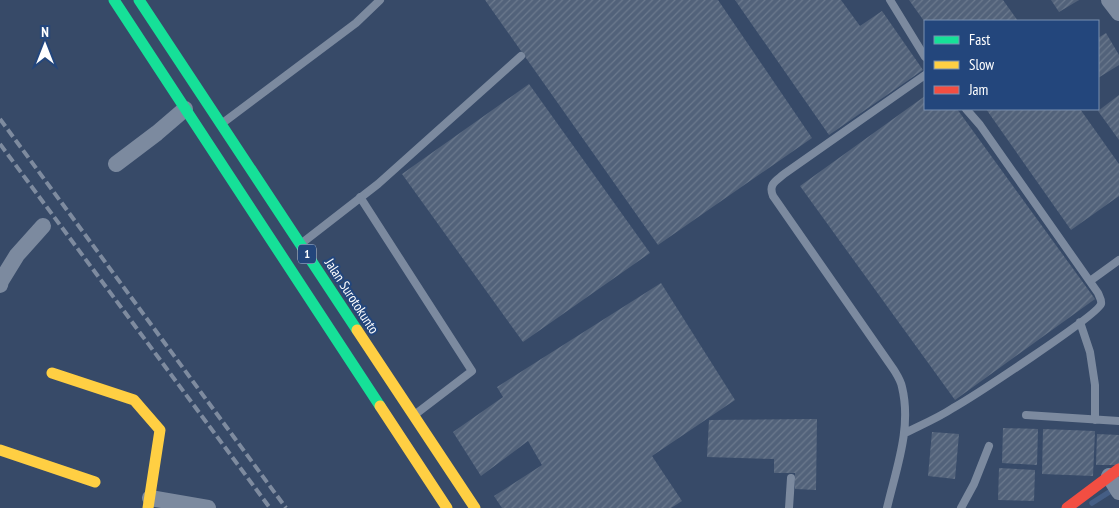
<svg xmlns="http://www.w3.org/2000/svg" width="1119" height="508" font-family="'PT Sans Narrow',sans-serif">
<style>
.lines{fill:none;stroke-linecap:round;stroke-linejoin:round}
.stream{stroke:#455e85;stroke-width:5.5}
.building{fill:url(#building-hatch)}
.lane{stroke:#7c8a9f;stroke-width:8}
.street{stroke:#7c8a9f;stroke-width:16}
.fast{stroke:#16e098;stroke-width:11}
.slow{stroke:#ffcf43;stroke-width:11}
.jam{stroke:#f24e42;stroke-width:11}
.rail{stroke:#7e8b9f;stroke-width:4;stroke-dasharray:9 4;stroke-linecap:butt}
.labels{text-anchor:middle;stroke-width:4;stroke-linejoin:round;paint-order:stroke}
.shield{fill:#23467c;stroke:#bdc8d8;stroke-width:1}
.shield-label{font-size:12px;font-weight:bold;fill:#fff}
.street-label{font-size:14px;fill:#fff;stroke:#23467c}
</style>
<defs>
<pattern id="building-hatch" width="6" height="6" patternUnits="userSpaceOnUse" patternTransform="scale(1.25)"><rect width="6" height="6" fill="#52627a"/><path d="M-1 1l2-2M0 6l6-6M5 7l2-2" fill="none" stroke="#6c7a8e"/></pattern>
</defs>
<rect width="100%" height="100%" fill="#374a68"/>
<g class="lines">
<!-- stream -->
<path class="stream" d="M1092 503 1114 489"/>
</g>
<!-- building -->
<path class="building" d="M485 0H718L812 138 658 245Z
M735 0H841L860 26 882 11 923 70 829 135Z
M909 0H1003L1018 21H924Z
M1051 0H1079L1059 12Z
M1106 33 1119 55V65L1098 78V38Z
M529 84 650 253 523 342 402 174Z
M1119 95V140L1098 111Z
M925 96V109H957L1095 299 955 400 800 186Z
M986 109H1080L1119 164V196L1071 230Z
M661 283 735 400 652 456 682 501 671 508H502L494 496 542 465 528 441 481 476 453 432 503 397 497 387Z
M817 419 816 490 795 489V473H774V459L707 457 709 420Z
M1003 428 1038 429 1037 465 1002 463Z
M1043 429 1095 431 1093 476 1042 474Z
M932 432 959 434 955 479 928 476Z
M1097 434 1119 435V465H1096Z
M999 468 1035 470 1034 501 998 500Z"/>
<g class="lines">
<!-- lane -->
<path class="lane" d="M890 0 925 57
M224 122 356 23 380 0
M360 197 472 371 417 413
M302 243 378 184 521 56
M1090 281 1119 260
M1080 322 1090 352 1095 385V420
M1026 415 1119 421
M905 433C921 425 938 418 953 408 971 398 1098 315 1101 304 1102 300 1099 296 1098 293L980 125 966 109
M789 508 791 478
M887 508C896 469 912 428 902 387 901 381 897 375 894 370L773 196C768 184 776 181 784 174L925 75
M961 508 974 484 989 446"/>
<!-- street -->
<path class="street" d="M1109 0 1119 13
M116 164 157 133 185 109
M0 285 1 281 17 255 43 226
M1109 476 1119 492
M150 498 208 508"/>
<!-- fast -->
<path class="fast" d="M114 0 380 406
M139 0 357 330"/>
<!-- slow -->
<path class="slow" d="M357 330 475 508
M52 373 134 400 160 430 148 508
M380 406 447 508
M0 450 95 482"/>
<!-- jam -->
<path class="jam" d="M1067 508 1119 469"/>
<!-- rail -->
<path class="rail" d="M0 119 286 508
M0 144 270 508"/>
</g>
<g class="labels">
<!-- shield labels -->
<rect class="shield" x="298" y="244.5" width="18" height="19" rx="4"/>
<g class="shield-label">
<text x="307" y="258">1</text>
</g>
<!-- street labels -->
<g class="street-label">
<text transform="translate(352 296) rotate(57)" y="5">Jalan Surotokunto</text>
</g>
</g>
<!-- legend -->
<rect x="924" y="20" width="175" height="90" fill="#23467c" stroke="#7b90b0"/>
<rect x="934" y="36" width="25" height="8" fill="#16e098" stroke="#7b90b0"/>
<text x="969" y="45" font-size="15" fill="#ffffff">Fast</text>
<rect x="934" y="61" width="25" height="8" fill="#ffcf43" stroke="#7b90b0"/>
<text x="969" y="70" font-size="15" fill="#ffffff">Slow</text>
<rect x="934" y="86" width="25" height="8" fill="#f24e42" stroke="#7b90b0"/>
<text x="969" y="95" font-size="15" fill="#ffffff">Jam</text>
<!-- north arrow -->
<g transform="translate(45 45)" stroke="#23467c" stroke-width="4" paint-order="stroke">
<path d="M0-4L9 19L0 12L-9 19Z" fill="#ffffff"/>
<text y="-8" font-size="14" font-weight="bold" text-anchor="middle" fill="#ffffff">N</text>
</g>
</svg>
